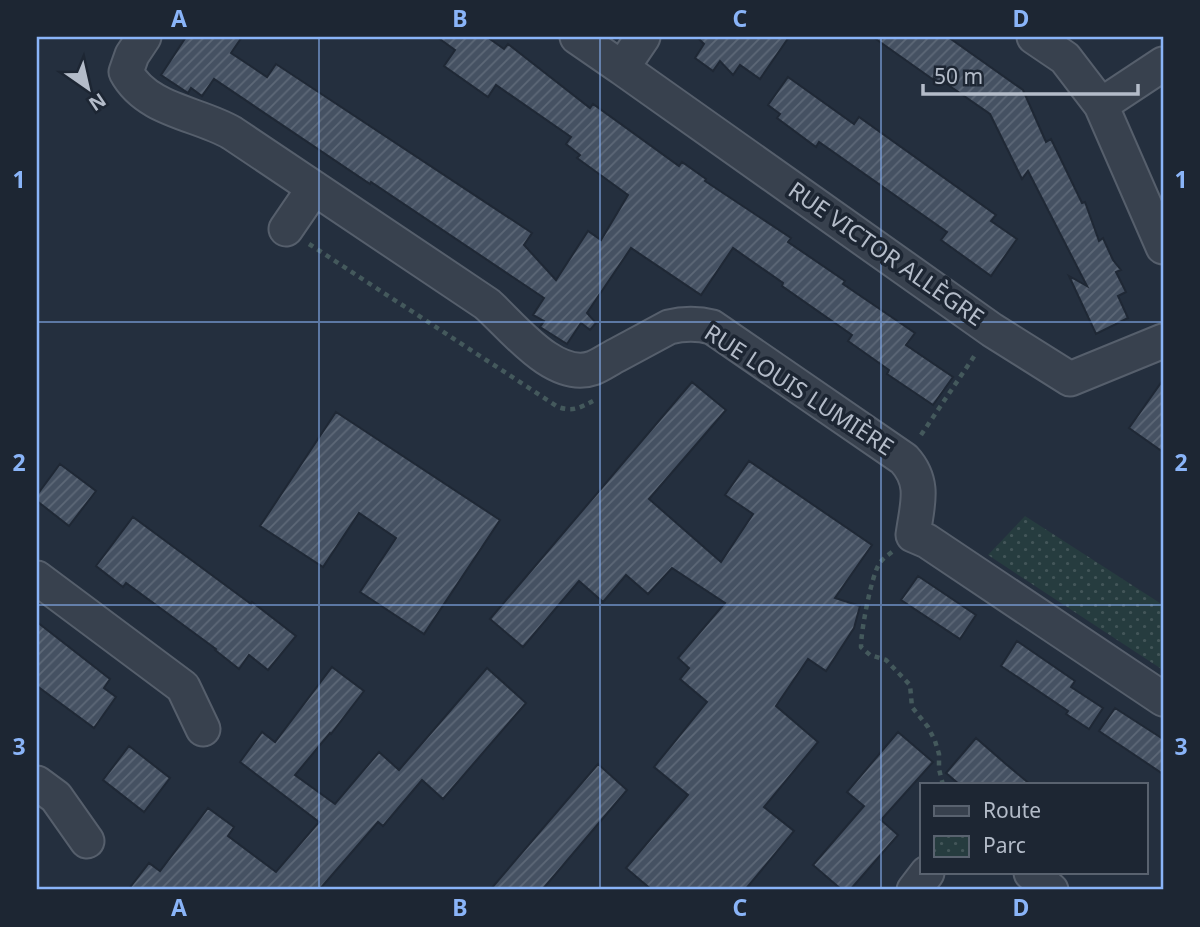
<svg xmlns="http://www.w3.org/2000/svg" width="1200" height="927" font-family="'Noto Sans',sans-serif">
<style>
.park{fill:url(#park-dots)}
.building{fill:url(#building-hatch);stroke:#1f2835;stroke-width:2}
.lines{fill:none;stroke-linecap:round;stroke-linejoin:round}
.minor-casing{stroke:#565f6c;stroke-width:37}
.path{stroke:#44595c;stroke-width:4.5;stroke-dasharray:5 5;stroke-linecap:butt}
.minor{stroke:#38414e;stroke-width:33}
.grid{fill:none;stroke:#8ab4f8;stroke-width:2;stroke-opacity:0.55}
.labels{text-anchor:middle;stroke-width:7;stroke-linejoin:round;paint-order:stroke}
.street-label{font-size:23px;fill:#b4bcc9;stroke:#1d2633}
.neatline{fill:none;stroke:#8ab4f8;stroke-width:2.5}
.grid-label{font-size:23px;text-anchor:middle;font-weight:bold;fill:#8ab4f8}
</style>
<defs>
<pattern id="park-dots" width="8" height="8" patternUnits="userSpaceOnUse" patternTransform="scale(1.75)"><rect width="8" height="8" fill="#263c3f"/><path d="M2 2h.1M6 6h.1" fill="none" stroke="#435659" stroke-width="1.8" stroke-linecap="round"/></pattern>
<pattern id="building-hatch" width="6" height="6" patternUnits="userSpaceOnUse" patternTransform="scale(1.75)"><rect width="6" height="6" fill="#455162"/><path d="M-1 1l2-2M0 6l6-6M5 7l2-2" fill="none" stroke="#5d6877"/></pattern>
</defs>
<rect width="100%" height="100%" fill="#242f3e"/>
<!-- park -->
<path class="park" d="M1025 516 1163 605V670L988 555Z"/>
<!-- building -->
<path class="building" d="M186 37H242L231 53 267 77 276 64 532 233 524 245 556 280 588 231 601 240 628 195 577 158 580 155 566 144 571 137 496 85 488 97 444 66 455 50 437 37H487L504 49 508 44 590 108 593 104 679 166 682 162 706 179 705 181 791 238 788 242 845 281 843 284 915 333 906 345 953 377 933 405 887 374 889 370 848 341 852 335 782 286 783 283 733 248 701 295 631 248 587 313 596 323 590 330 581 323 567 344 540 327 544 321 533 315 544 298 371 182 370 184 214 79 202 96 191 88 188 93 161 75Z
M697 37H789L760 79 740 65 733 75 720 61 713 71 695 58 704 44Z
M873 37H948L1023 90 1046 142 1051 139 1082 203 1085 202 1099 241 1103 238 1113 260 1121 270 1116 272 1126 292 1118 296 1128 318 1096 334 1069 276 1087 286 1028 171 1022 179 990 114 941 80 938 83Z
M788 77 854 124 859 117 996 215 991 221 1017 239 991 276 941 240 947 232 819 142 816 147 777 118 780 114 768 105Z
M1163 380V452L1129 428Z
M692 382 726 410 649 499 721 562 753 514 725 495 749 461 872 545 835 598 860 606 854 628 826 671 808 659 776 706 818 742 764 807 794 831 745 890H652L626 868 688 795 654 767 707 702 680 679 689 668 678 658 725 603 672 568 648 594 626 575 603 602 579 581 523 647 490 619Z
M336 412 500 520 424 634 360 592 396 538 359 513 323 567 260 526Z
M60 464 96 491 69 526 37 501V495Z
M133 517 251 604 252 602 296 636 268 670 249 655 239 669 215 650 216 649 126 583 123 587 96 566Z
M918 576 976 615 960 639 901 600Z
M37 622 110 679 104 688 116 697 94 728 37 686Z
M1017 641 1075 681 1071 687 1103 708 1089 729 1066 714 1068 711 1001 666Z
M332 667 364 691 331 734 330 733 295 775 335 804 379 752 399 770 487 668 526 703 443 799 422 780 383 826 378 822 319 890H128L149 863 160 871 208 808 234 827 228 836 276 872 319 822 240 762 262 732 275 742Z
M1115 708 1163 739V774L1099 731Z
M898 732 933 762 881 820 898 835 850 890H842L813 865 864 806 847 792Z
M976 738 1007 765 1031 785H960L946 773Z
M129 746 170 778 144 812 103 780Z
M598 764 627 790 542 890H490Z"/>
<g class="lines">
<!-- minor casing -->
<g class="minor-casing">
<path id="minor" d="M144 37 132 55 126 72C147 111 198 113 232 133L487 304C512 326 554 382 593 368 601 365 609 359 617 355 634 346 652 336 669 327 685 323 697 323 712 327L904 459C926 483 917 505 913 535L927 541 1163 699
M577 37 622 68
M643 37 622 68 992 330 1070 379 1163 341
M1034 37 1065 58 1101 105 1163 247
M1101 105 1163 64
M286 229 314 188
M37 578 183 687 203 729
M37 783 56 797 87 841
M1031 873 1051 890
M914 890 927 873"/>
</g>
<!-- path -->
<path class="path" d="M309 244 558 407C573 412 579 408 593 401
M921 435 975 355
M892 552C887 556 882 559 879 564 871 578 861 630 861 647L870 655 886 660 910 685 912 707 928 727 935 741 939 754V769L943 785"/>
<!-- minor -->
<use href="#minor" class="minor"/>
</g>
<!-- grid -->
<path class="grid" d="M319 37V890M600 37V890M881 37V890M37 322H1163M37 605H1163"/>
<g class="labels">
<!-- street labels -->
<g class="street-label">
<text transform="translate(886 254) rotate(35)" y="8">RUE VICTOR ALLÈGRE</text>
<text transform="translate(799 390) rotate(33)" y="8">RUE LOUIS LUMIÈRE</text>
</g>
</g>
<!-- border -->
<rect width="1200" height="927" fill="none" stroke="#1d2633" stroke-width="77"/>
<!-- legend -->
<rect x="920" y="783" width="228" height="91" fill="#1d2633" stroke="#59626f" stroke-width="2"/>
<rect x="934" y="806" width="35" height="10" fill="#38414e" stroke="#59626f" stroke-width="2"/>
<text x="983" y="818" font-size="21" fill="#b4bcc9">Route</text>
<rect x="934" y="836" width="35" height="21" fill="url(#park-dots)" stroke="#59626f" stroke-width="2"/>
<text x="983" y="853" font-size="21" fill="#b4bcc9">Parc</text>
<!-- north arrow -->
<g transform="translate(88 88) rotate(146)" stroke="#1d2633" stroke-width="5" paint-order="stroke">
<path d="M0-5L12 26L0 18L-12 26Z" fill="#b4bcc9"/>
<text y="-10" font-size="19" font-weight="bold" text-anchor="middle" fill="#b4bcc9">N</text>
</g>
<!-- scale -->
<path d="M923 84v10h215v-10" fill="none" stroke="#b4bcc9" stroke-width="3.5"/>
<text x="934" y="84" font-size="21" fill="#b4bcc9" stroke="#1d2633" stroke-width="5" paint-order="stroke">50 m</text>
<rect x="38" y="38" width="1124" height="850" class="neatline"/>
<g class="grid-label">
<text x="179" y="27">A</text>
<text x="460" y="27">B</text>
<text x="740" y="27">C</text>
<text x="1021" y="27">D</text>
<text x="19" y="188">1</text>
<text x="1181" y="188">1</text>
<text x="19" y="471">2</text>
<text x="1181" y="471">2</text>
<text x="19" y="755">3</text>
<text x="1181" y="755">3</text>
<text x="179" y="916">A</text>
<text x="460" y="916">B</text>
<text x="740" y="916">C</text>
<text x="1021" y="916">D</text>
</g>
</svg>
